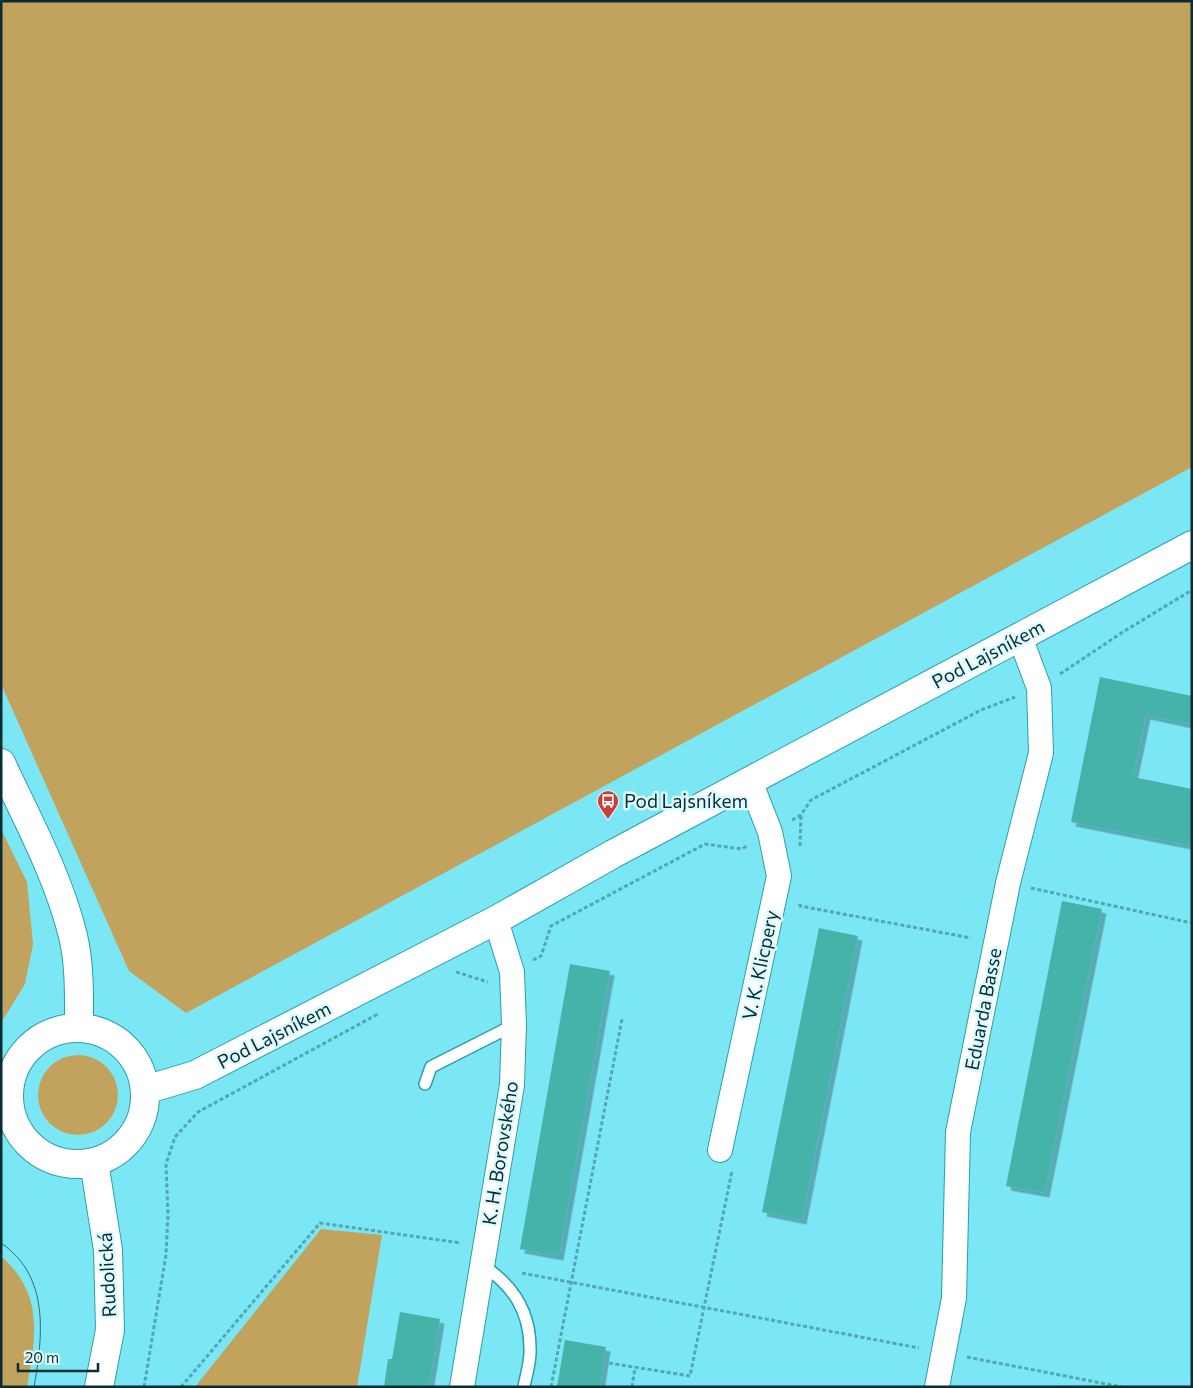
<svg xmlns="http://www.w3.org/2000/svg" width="1193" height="1388" font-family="Commissioner,sans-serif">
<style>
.green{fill:#c2a35d}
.building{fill:#45b3a9;filter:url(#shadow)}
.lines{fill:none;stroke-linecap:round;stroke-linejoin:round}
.service-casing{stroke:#299fad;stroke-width:14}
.minor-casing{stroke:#299fad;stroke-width:26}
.tertiary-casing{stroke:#299fad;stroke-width:30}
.trunk-casing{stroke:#299fad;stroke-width:30}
.path{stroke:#54a7b2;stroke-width:3;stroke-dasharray:4 2.5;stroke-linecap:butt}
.service{stroke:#fff;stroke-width:11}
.minor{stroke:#fff;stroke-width:24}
.tertiary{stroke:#fff;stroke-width:28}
.trunk{stroke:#fff;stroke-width:28}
.tram{stroke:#316d75;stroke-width:1}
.labels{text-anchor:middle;stroke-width:5;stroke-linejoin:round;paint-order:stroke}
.street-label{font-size:19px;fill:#092d32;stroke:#ddfafe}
.poi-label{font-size:19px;fill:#092d32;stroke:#ddfafe;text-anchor:start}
</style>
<defs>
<filter id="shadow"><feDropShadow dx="4.5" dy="4.5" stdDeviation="0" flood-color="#0004"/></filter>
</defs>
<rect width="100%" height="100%" fill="#7be6f4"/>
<!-- green -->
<path class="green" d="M1 1H1192V467L186 1013 129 971 1 684Z
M1 829 27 882 33 944 25 984 1 1023Z
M38 1095a40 40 0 1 1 80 0a40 40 0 1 1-80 0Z
M321 1229 382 1235 357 1387H195Z
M1 1256C44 1294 36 1336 27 1387H1Z"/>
<!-- building -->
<path class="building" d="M1100 677 1192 696V725L1146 715 1133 777 1192 789V846L1071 822Z
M1062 901 1102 909 1045 1193 1006 1186Z
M819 928 858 936 802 1220 762 1212Z
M570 964 610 971 559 1256 520 1249Z
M400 1312 440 1319 429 1387H384L388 1359H392Z
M565 1340 606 1347 600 1387H557Z"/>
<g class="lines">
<!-- service casing -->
<g class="service-casing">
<path id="service" d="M425 1084 431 1067 514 1025
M482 1265C513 1285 530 1311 530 1348 531 1361 526 1375 524 1387"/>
</g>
<!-- minor casing -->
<g class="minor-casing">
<path id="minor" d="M720 1150 779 876 770 832 750 781
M462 1387 512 1085 514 1025 512 972 496 920
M937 1387 954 1298 958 1132 1008 883 1041 753 1039 688 1020 637"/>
</g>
<!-- tertiary casing -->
<g class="tertiary-casing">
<path id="tertiary" d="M9 1096a68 68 0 1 1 136 0a68 68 0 1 1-136 0Z
M145 1090 195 1075 496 920 613 854 1192 545
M94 1162 108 1250 110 1330 99 1387"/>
</g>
<!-- trunk casing -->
<g class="trunk-casing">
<path id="trunk" d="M1 763C27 819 58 875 73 936 80 965 79 998 79 1027"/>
</g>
<!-- path -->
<path class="path" d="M1060 674 1123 632 1192 590
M792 820 801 815 811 800 981 710 1015 697
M800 846 801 815
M1031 888 1192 923
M800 904V906L971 938
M533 960 541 956 551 926 705 844 742 849 748 845
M456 972 488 982
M522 1273 919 1348
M967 1357 1122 1387
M609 1363 690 1376 732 1171
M144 1387 166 1255 168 1214 166 1164 175 1137 198 1112 378 1014
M181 1387 320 1223 461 1243
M551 1387 622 1019
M632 1387 635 1368"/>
<!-- service -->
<use href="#service" class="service"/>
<!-- minor -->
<use href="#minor" class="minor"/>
<!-- tertiary -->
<use href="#tertiary" class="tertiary"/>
<!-- trunk -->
<use href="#trunk" class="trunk"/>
<!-- tram -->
<path class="tram" d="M1 1243C50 1276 43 1336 34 1387"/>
</g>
<!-- icons -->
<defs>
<g id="bus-pin" transform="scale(1.125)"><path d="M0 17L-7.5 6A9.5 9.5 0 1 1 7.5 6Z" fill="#cc3d38" stroke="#ddfafe"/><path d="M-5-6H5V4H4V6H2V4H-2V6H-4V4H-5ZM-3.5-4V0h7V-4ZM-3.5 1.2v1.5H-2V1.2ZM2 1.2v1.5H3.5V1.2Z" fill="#fff"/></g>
</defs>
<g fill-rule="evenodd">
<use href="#bus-pin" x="608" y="801"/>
</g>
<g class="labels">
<!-- street labels -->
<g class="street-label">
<text transform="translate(988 654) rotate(-28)" y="7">Pod Lajsníkem</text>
<text transform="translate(760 965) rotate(-78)" y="7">V. K. Klicpery</text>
<text transform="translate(983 1009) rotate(-79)" y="7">Eduarda Basse</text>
<text transform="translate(274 1035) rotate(-27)" y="7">Pod Lajsníkem</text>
<text transform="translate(500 1153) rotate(-81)" y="7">K. H. Borovského</text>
<text transform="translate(107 1275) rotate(-93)" y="7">Rudolická</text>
</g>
<!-- poi labels -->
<g class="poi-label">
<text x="624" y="808">Pod Lajsníkem</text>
</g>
</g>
<!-- border -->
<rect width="1193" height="1388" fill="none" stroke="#092d32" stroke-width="5"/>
<!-- scale -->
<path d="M18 1363v8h80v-8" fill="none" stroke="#092d32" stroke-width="2.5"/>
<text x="25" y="1363" font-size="15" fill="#092d32" stroke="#ddfafe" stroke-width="4" paint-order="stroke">20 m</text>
</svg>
